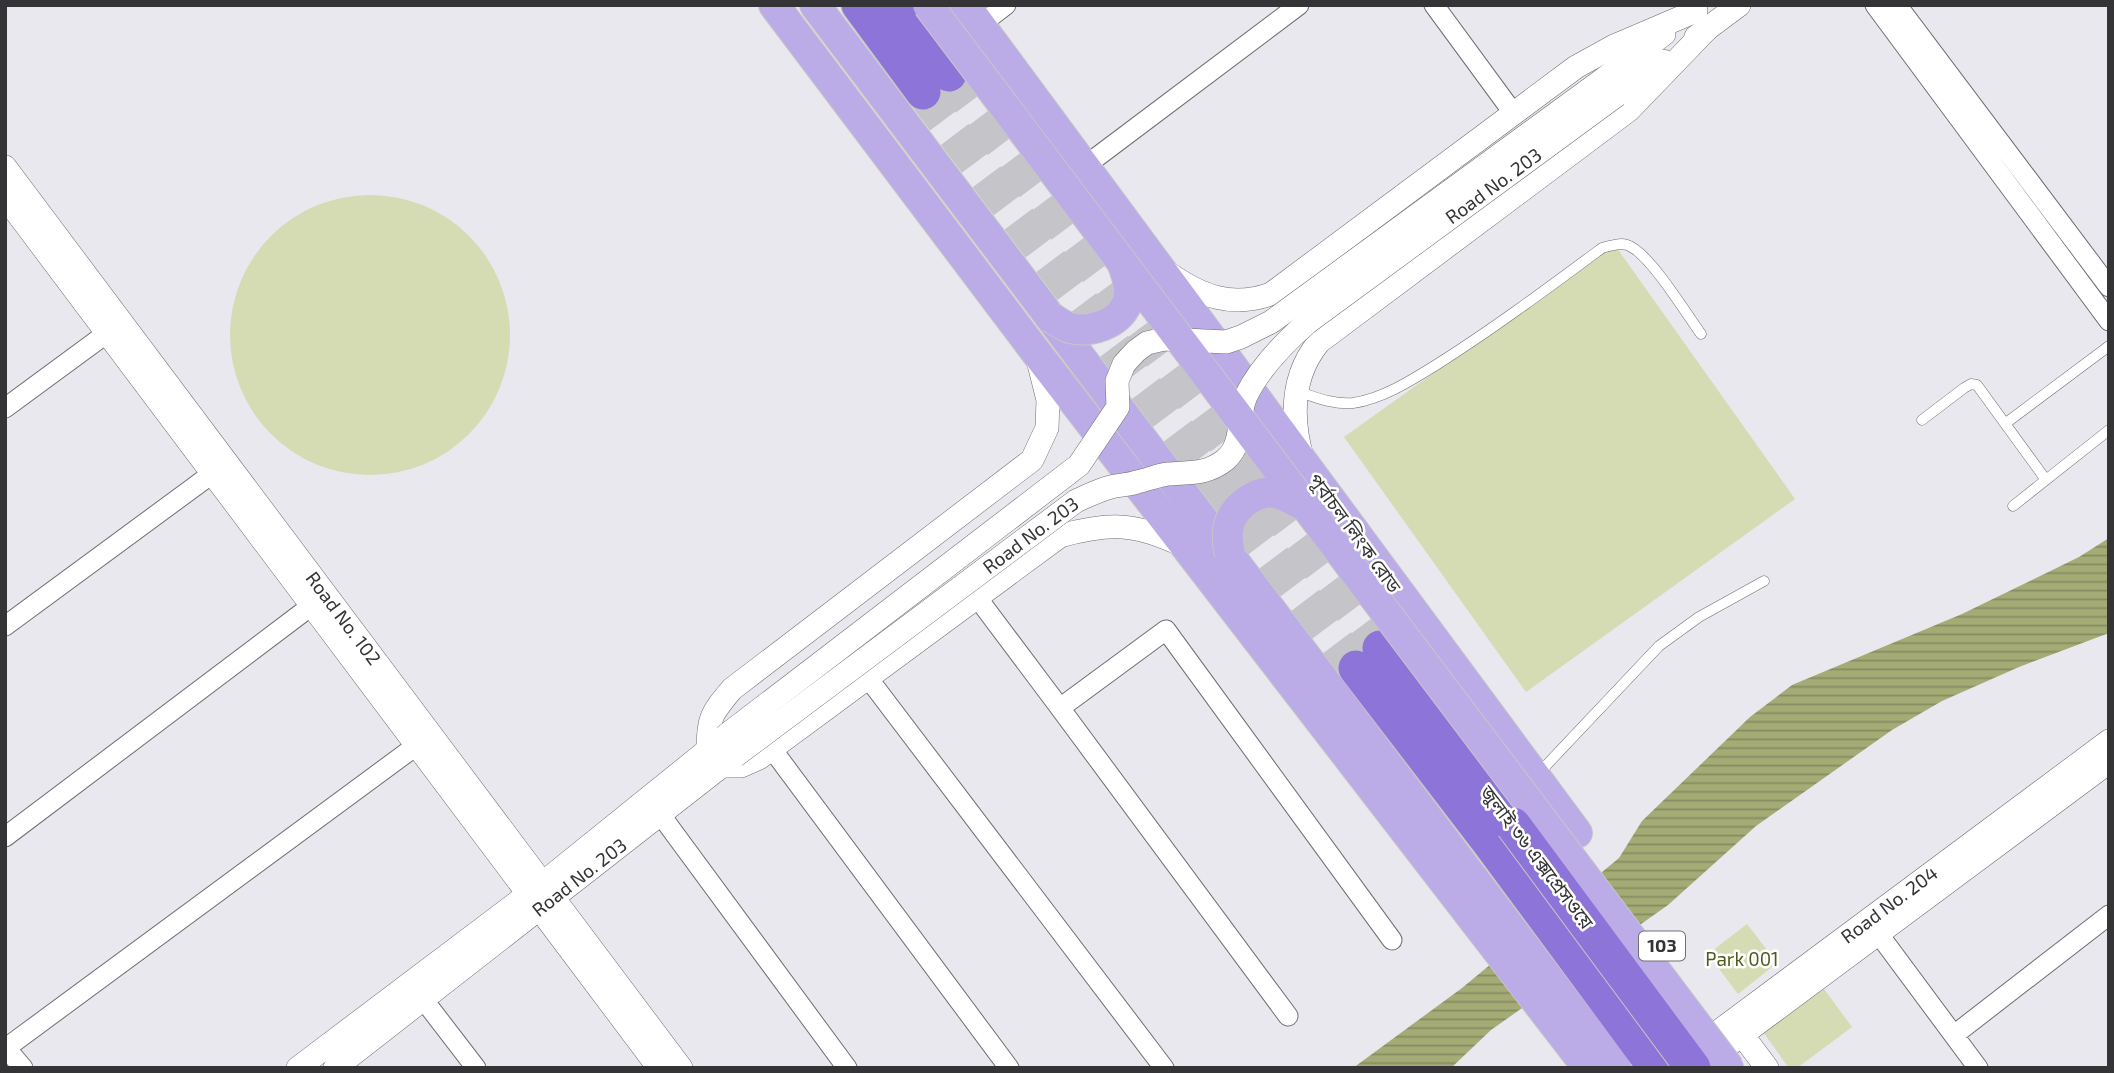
<svg xmlns="http://www.w3.org/2000/svg" width="2114" height="1073" font-family="'Exo 2','Noto Sans Bengali',sans-serif">
<style>
.green{fill:#d5dbb3}
.water{fill:url(#water-rules)}
.lines{fill:none;stroke-linecap:round;stroke-linejoin:round}
.motorway-tunnel{stroke:#c4c4c9;stroke-width:35;stroke-dasharray:35 18;stroke-linecap:butt}
.service-casing{stroke:#6e6d72;stroke-width:11}
.minor-casing{stroke:#6e6d72;stroke-width:21}
.tertiary-casing{stroke:#6e6d72;stroke-width:24}
.primary-casing{stroke:#c6c6c7;stroke-width:32}
.motorway-casing{stroke:#c6c6c7;stroke-width:37}
.service{stroke:#fff;stroke-width:10}
.minor{stroke:#fff;stroke-width:19}
.tertiary{stroke:#fff;stroke-width:23}
.primary{stroke:#bbace8;stroke-width:30}
.motorway{stroke:#8d74d8;stroke-width:35}
.tertiary-bridge-casing{stroke:#6e6d72;stroke-width:24;stroke-linecap:butt}
.primary-bridge-casing{stroke:#c6c6c7;stroke-width:32;stroke-linecap:butt}
.motorway-bridge-casing{stroke:#c6c6c7;stroke-width:37;stroke-linecap:butt}
.tertiary-bridge{stroke:#fff;stroke-width:23}
.primary-bridge{stroke:#bbace8;stroke-width:30}
.motorway-bridge{stroke:#8d74d8;stroke-width:35}
.labels{text-anchor:middle;stroke-width:5;stroke-linejoin:round;paint-order:stroke}
.shield{fill:#fff;stroke:#717072;stroke-width:2}
.shield-label{font-size:18px;font-weight:bold;fill:#343336}
.street-label{font-size:19px;fill:#343336;stroke:#fff}
.park-label{font-size:19px;fill:#53591c;stroke:#fff}
</style>
<defs>
<pattern id="water-rules" width="6" height="5" patternUnits="userSpaceOnUse" patternTransform="scale(1.75)"><rect width="6" height="5" fill="#a4ab75"/><path d="M0 2.5h6" fill="none" stroke="#868c61"/></pattern>
</defs>
<rect width="100%" height="100%" fill="#e8e8ee"/>
<!-- green -->
<path class="green" d="M230 335a140 140 0 1 1 280 0a140 140 0 1 1-280 0Z
M1614 244 1795 499 1526 692 1344 437Z
M1747 924 1777 963 1738 994 1708 954Z
M1821 985 1852 1027 1797 1068H1789L1761 1029Z"/>
<!-- water -->
<path class="water" d="M2109 538V633L2019 667 1942 701 1892 730 1756 826 1668 905 1491 1030 1451 1068H1353L1462 988 1619 858 1642 821 1750 717 1792 685 1962 614 2079 557Z"/>
<g class="lines">
<!-- motorway-tunnel -->
<path class="motorway-tunnel" d="M949 74 1380 648
M923 92 1356 668"/>
<!-- service casing -->
<g class="service-casing">
<path id="service" d="M1296 391C1315 397 1333 405 1353 403 1382 399 1412 380 1436 365 1493 329 1548 288 1602 248 1613 245 1623 241 1633 248 1653 260 1686 313 1701 334
M1922 420 1964 388 1971 384 1977 385 2046 480
M2006 423 2109 346
M2013 506 2109 430
M1538 774 1659 646 1699 617 1764 581"/>
</g>
<!-- minor casing -->
<g class="minor-casing">
<path id="minor" d="M1434 5 1514 114
M1875 5 2109 321
M1897 5 2109 287
M980 25 1006 5
M1085 166 1299 5
M5 408 118 325
M976 596 1060 708
M5 626 224 465
M868 678 1164 1068
M772 749 1009 1068
M660 814 847 1068
M5 837 323 597
M1869 921 1978 1068
M423 999 476 1068
M1288 1016 1060 708 1166 630 1392 940
M1954 1035 2109 915
M23 1068 6 1048 428 737"/>
</g>
<!-- tertiary casing -->
<g class="tertiary-casing">
<g id="tertiary">
<path d="M1696 37 1739 5"/>
<path d="M1605 78 1664 34"/>
<path d="M1617 95 1663 61"/>
<path id="s1" d="M5 167 681 1068"/>
<path d="M5 197 659 1068"/>
<path d="M1168 273C1201 296 1231 308 1271 294L1576 67 1614 46 1696 11"/>
<path d="M1302 457C1291 417 1291 376 1319 342L1629 110 1708 28"/>
<path d="M708 749C708 717 712 713 732 689L1032 460 1047 428 1048 400 1038 360"/>
<path d="M721 766H741L759 758 1060 536C1111 522 1136 523 1184 546"/>
<path d="M1734 1024 1767 1068"/>
<path id="s2" d="M1695 1049 2109 741"/>
<path d="M1704 1063 2109 762"/>
<path d="M298 1068 543 883 719 741"/>
<path id="s3" d="M335 1068 732 758"/>
</g>
</g>
<!-- primary casing -->
<g class="primary-casing">
<path id="primary" d="M774 5 1035 351 1588 1068
M815 5 1616 1068
M965 5 1577 833"/>
</g>
<!-- motorway casing -->
<g class="motorway-casing">
<path id="motorway" d="M859 5 923 92
M897 5 949 74
M1380 648 1513 825
M1356 668 1490 843 1656 1068"/>
</g>
<!-- service -->
<use href="#service" class="service"/>
<!-- minor -->
<use href="#minor" class="minor"/>
<!-- tertiary -->
<use href="#tertiary" class="tertiary"/>
<!-- primary -->
<use href="#primary" class="primary"/>
<!-- motorway -->
<use href="#motorway" class="motorway"/>
<!-- tertiary-bridge casing -->
<g class="tertiary-bridge-casing">
<g id="tertiary-bridge">
<path d="M724 737 1079 465 1118 407 1117 381 1124 364 1136 351 1147 343 1164 339 1226 342 1241 337 1271 322 1605 78"/>
<path id="s4" d="M735 756 1076 501C1087 496 1099 490 1111 487 1119 485 1128 485 1137 482 1147 480 1158 475 1168 474 1189 472 1206 475 1225 460 1245 443 1236 418 1246 396 1260 367 1285 342 1308 322L1617 95"/>
</g>
</g>
<!-- primary-bridge casing -->
<g class="primary-bridge-casing">
<path id="primary-bridge" d="M928 5 1729 1068
M1050 317C1057 321 1063 326 1070 328 1090 333 1119 324 1127 303 1132 290 1127 276 1123 265
M1230 555C1228 544 1226 533 1230 522 1236 505 1257 490 1275 493 1286 495 1296 502 1306 507"/>
</g>
<!-- motorway-bridge casing -->
<g class="motorway-bridge-casing">
<path id="motorway-bridge" d="M1513 825 1693 1068"/>
</g>
<!-- tertiary-bridge -->
<use href="#tertiary-bridge" class="tertiary-bridge"/>
<!-- primary-bridge -->
<use href="#primary-bridge" class="primary-bridge"/>
<!-- motorway-bridge -->
<use href="#motorway-bridge" class="motorway-bridge"/>
</g>
<g class="labels">
<!-- shield labels -->
<rect class="shield" x="1639" y="931.5" width="46" height="29" rx="5"/>
<g class="shield-label">
<text x="1662" y="952">103</text>
</g>
<!-- street labels -->
<g class="street-label">
<text dy="7" stroke="none"><textPath href="#s4" startOffset="978">Road No. 203</textPath></text>
<text transform="translate(1355 533) rotate(54)" y="7">পূর্বাচল লিংক রোড</text>
<text dy="7" stroke="none"><textPath href="#s4" startOffset="369">Road No. 203</textPath></text>
<text dy="7" stroke="none"><textPath href="#s1" startOffset="564">Road No. 102</textPath></text>
<text transform="translate(1537 857) rotate(53)" y="7">জুলাই ৩৬ এক্সপ্রেসওয়ে</text>
<text dy="7" stroke="none"><textPath href="#s3" startOffset="310">Road No. 203</textPath></text>
<text dy="7" stroke="none"><textPath href="#s2" startOffset="242">Road No. 204</textPath></text>
</g>
<!-- park labels -->
<g class="park-label">
<text x="1742" y="966">Park 001</text>
</g>
</g>
<!-- border -->
<rect width="2114" height="1073" fill="none" stroke="#343336" stroke-width="14"/>
</svg>
